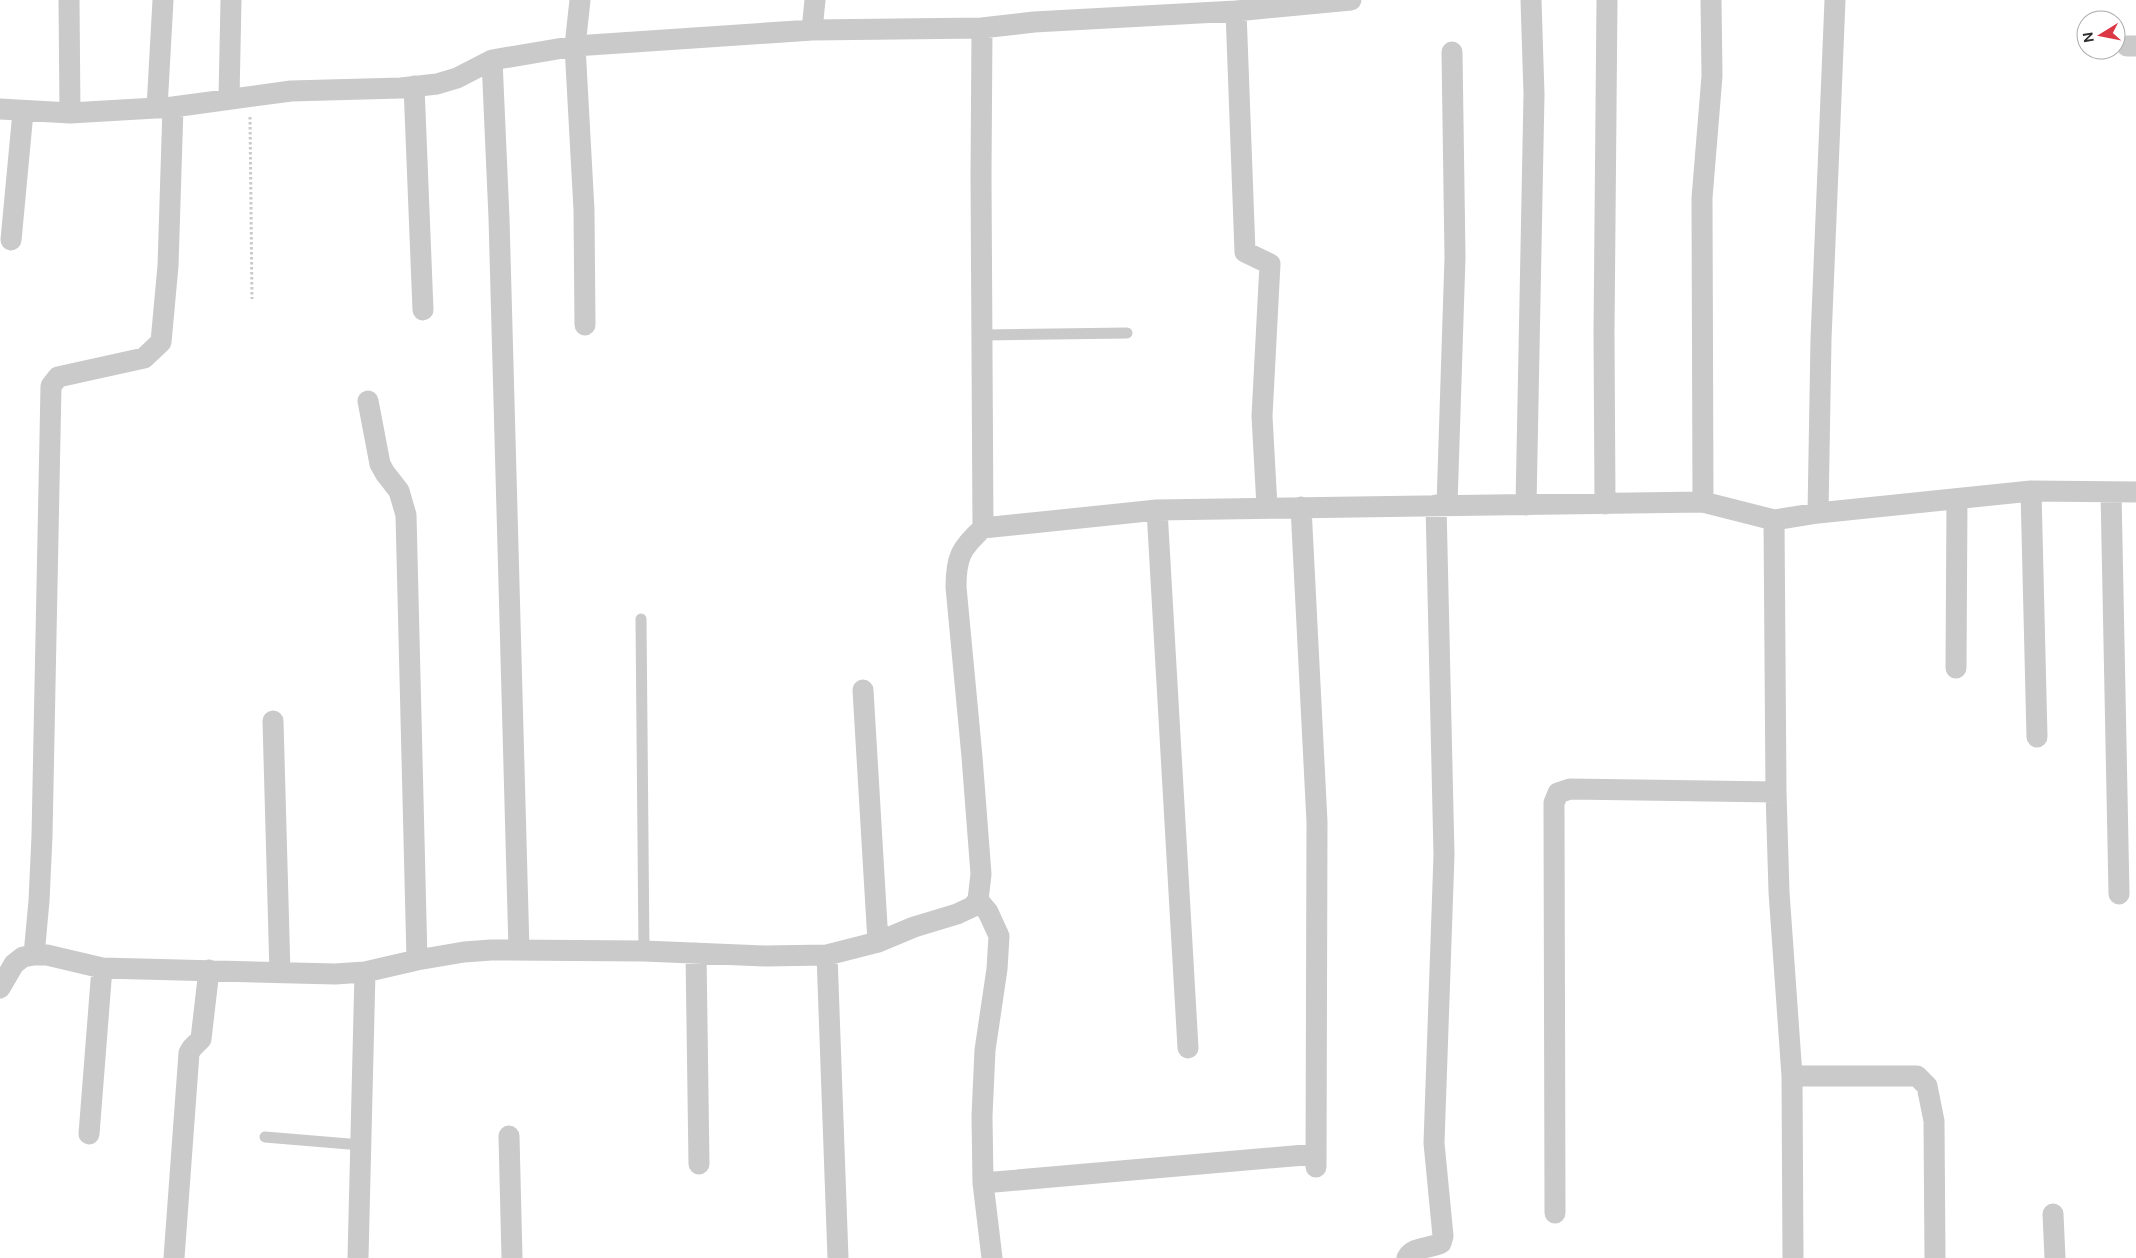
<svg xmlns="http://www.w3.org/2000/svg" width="2136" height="1258" font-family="'DM Sans',sans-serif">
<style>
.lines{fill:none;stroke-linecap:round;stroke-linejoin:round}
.path{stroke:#cacaca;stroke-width:3;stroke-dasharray:2.5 2.5;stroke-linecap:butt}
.service{stroke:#cacaca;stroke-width:11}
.minor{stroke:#cacaca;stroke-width:21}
</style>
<rect width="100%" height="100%" fill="#fff"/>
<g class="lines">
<!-- path -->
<path class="path" d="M250 117 252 299"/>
<!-- service -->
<path class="service" d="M983 335 1127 333
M641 619 644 951
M265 1137 361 1145"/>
<!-- minor -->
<path class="minor" d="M69 0 70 113
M580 0 575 46 584 210 585 325
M982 28 981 175 983 528
M812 30 815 0
M2127 46H2136
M492 60 499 218 519 950
M414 86 423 310
M229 98 231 0
M173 107 291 91 401 88 437 84 457 78 492 60 575 46 812 30 982 28 1034 22 1236 11
M157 108 163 0
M0 109 70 113 173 107 168 266 161 342 144 358 58 377 51 386 42 836 39 901 34 955
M11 240 23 112
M368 401 380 464 385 473 399 491 406 515 417 960
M2031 491 2037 737
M2111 492 2119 894
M1703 502 1702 198 1712 76 1711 0
M1605 504 1604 333 1607 0
M1447 505 1455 257 1452 52
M1526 505 1534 94 1531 0
M1267 507 1262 416 1270 264 1245 252 1236 11 1351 0
M1301 507 1317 822 1316 1167
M1157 510 1188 1048
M1818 513 1821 339 1835 0
M1774 520 1818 513 2031 491 2136 492
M1956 668 1957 499
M863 690 878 942
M273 721 280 973
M978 900 988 912 999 936 997 969 985 1050 982 1116 983 1183 992 1258
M696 953 699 1164
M827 955 838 1258
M0 988 14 964 23 957 34 955H47L102 968 335 974 365 972 417 960 464 952 491 950 644 951 766 956 827 955 878 942 914 927 957 914 972 907 978 900 981 874 972 757 956 587C956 557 961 548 983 528L1157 510 1703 502 1774 520 1776 792 1779 892 1792 1076 1793 1258
M1792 1076H1917L1927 1086 1934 1121 1935 1258
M89 1134 102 968
M509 1136 512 1258
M983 1183 1316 1154
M1555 1213 1554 803 1558 793 1570 789 1776 792
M2053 1214 2055 1258
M174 1258 189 1053 192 1048 201 1039 209 970
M358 1258 365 972
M1407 1258C1413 1246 1430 1249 1441 1243L1443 1236 1434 1143 1444 855 1436 505"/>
</g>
<!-- north arrow -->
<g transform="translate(2101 35) rotate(260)"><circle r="24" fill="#ffffff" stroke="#ababab"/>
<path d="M0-4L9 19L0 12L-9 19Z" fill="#dc3745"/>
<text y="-8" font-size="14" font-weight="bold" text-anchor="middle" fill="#2d2d2d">N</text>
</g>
</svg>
